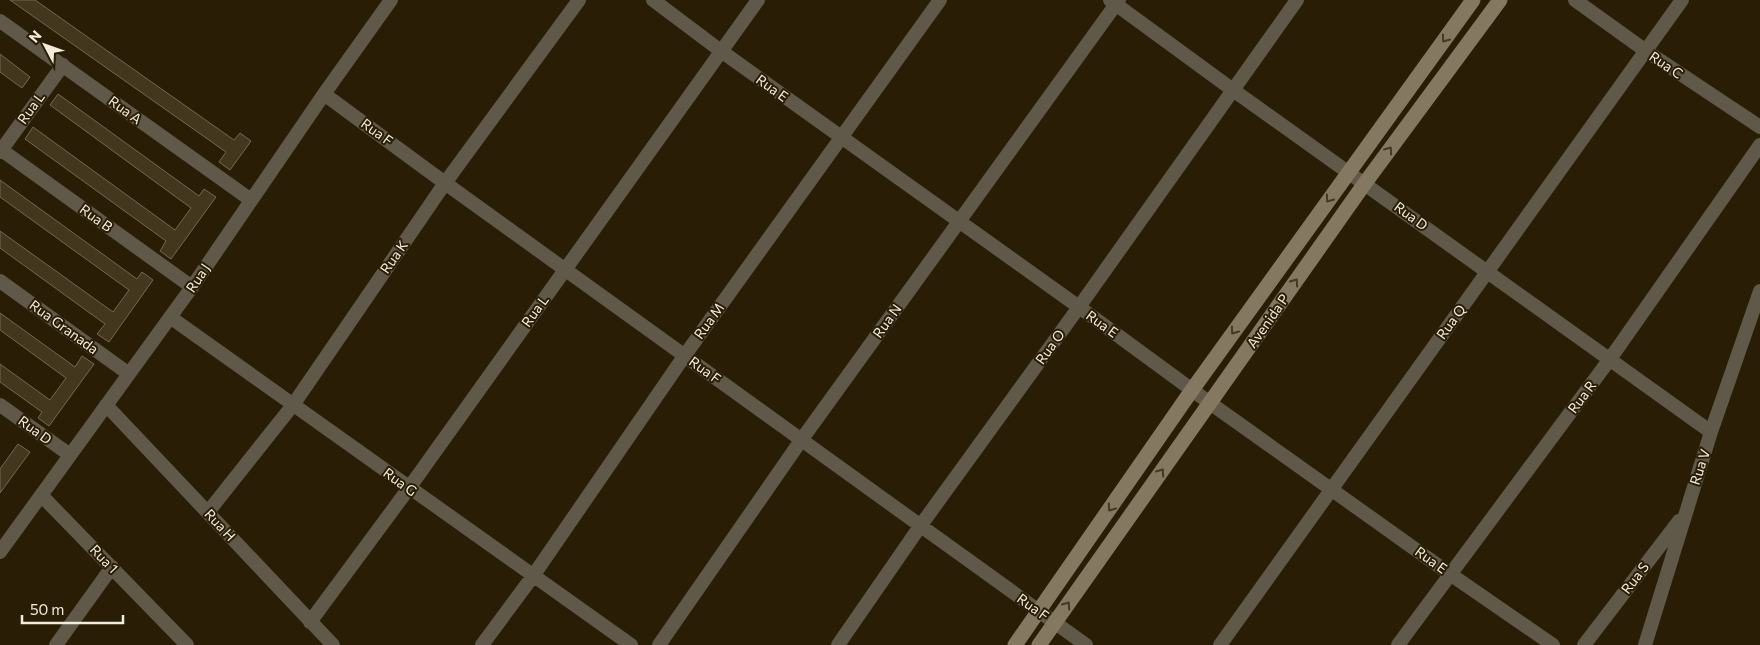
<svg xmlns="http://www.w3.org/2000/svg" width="1760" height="645" font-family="Commissioner,sans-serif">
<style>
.building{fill:#43371e;stroke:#75684d}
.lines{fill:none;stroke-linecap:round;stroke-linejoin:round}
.street{stroke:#605849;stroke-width:14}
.secondary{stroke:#857860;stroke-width:15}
.oneway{stroke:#453920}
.labels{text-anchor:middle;stroke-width:4;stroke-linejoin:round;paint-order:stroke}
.street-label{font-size:14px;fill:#f3ecdd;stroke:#291e05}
</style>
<rect width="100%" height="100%" fill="#291e05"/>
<!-- building -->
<path class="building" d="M10 0H35L234 140 240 133 251 141 230 170 219 162 226 152Z
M0 54 30 77 22 88 0 72Z
M58 94 199 196 204 189 216 197 171 259 160 251 166 241 25 139 33 127 175 230 191 208 50 105Z
M0 180 137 279 142 272 153 280 109 342 97 334 105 324 0 248V231L113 312 129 290 0 197Z
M0 313 75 367 82 356 94 364 49 426 38 418 42 412 0 382V364L50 400 66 378 0 330Z
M18 444 30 452 0 493V469Z"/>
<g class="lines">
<!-- street -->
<path class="street" d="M653 0 721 51 1079 307 1210 403 1450 574 1553 645
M1110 0 1233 90 1711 432
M1575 0 1646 51 1760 127
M0 21 251 200
M324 94 445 183 1086 645
M0 149 192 287
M0 152 63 65
M0 281 129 374
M170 317 631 645
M0 405 70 455
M106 405 333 645
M41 495 187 645
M208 512 293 405 445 183 579 0
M0 552 192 287 324 94 391 0
M310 622 409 488 758 0
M56 645 112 567
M482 645 533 576 685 355 940 0
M659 645 802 439 1119 0
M838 645 921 525 1079 307 1297 0
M1220 645 1682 0
M1398 645 1610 359 1760 145
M1584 645 1679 521
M1645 645 1711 432 1760 291"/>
<!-- secondary -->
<path class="secondary" d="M1015 645 1192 390 1473 0
M1039 645 1365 183 1500 0"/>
</g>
<!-- one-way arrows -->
<defs><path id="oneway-chevron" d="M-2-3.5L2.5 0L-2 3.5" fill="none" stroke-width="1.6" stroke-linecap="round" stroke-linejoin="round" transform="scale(1.25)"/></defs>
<g class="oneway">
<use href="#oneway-chevron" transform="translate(1445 39) rotate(126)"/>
<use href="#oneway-chevron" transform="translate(1389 150) rotate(-54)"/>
<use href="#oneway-chevron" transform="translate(1329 199) rotate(126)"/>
<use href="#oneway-chevron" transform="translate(1295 282) rotate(-55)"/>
<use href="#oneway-chevron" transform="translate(1234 331) rotate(126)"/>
<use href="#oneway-chevron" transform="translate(1161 472) rotate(-55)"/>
<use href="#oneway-chevron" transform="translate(1111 508) rotate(125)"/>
<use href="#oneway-chevron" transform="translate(1067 605) rotate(-55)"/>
</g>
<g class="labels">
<!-- street labels -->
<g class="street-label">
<text transform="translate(1666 65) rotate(34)" y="5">Rua C</text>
<text transform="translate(772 88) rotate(36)" y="5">Rua E</text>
<text transform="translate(31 108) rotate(-54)" y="5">Rua L</text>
<text transform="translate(125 110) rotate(36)" y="5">Rua A</text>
<text transform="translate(377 132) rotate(36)" y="5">Rua F</text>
<text transform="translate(1411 216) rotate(36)" y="5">Rua D</text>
<text transform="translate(96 218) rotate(36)" y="5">Rua B</text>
<text transform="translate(394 257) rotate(-55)" y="5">Rua K</text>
<text transform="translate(198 278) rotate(-56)" y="5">Rua J</text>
<text transform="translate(535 311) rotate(-54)" y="5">Rua L</text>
<text transform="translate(709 321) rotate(-54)" y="5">Rua M</text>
<text transform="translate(887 321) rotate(-54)" y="5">Rua N</text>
<text transform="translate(1268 321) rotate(-55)" y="5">Avenida P</text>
<text transform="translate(1451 322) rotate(-54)" y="5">Rua Q</text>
<text transform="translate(1102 324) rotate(36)" y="5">Rua E</text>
<text transform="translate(64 327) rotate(36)" y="5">Rua Granada</text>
<text transform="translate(1050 347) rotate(-54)" y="5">Rua O</text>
<text transform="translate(705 370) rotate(36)" y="5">Rua F</text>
<text transform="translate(1582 397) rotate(-53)" y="5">Rua R</text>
<text transform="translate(35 430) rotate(36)" y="5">Rua D</text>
<text transform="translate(1700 467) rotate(-72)" y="5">Rua V</text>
<text transform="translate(400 482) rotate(36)" y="5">Rua G</text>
<text transform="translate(220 525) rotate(47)" y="5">Rua H</text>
<text transform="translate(104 559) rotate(46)" y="5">Rua 1</text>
<text transform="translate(1431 560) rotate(36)" y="5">Rua E</text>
<text transform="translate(1635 578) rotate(-53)" y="5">Rua S</text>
<text transform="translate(1033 607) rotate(36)" y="5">Rua F</text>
</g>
</g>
<!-- north arrow -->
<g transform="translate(45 45) rotate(311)" stroke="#291e05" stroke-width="4" paint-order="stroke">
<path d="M0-4L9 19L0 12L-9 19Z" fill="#f3ecdd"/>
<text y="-8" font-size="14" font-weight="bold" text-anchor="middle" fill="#f3ecdd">N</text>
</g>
<!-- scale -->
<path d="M22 615v8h101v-8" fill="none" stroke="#f3ecdd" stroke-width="2.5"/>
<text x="30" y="615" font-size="15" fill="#f3ecdd" stroke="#291e05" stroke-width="4" paint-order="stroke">50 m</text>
</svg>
